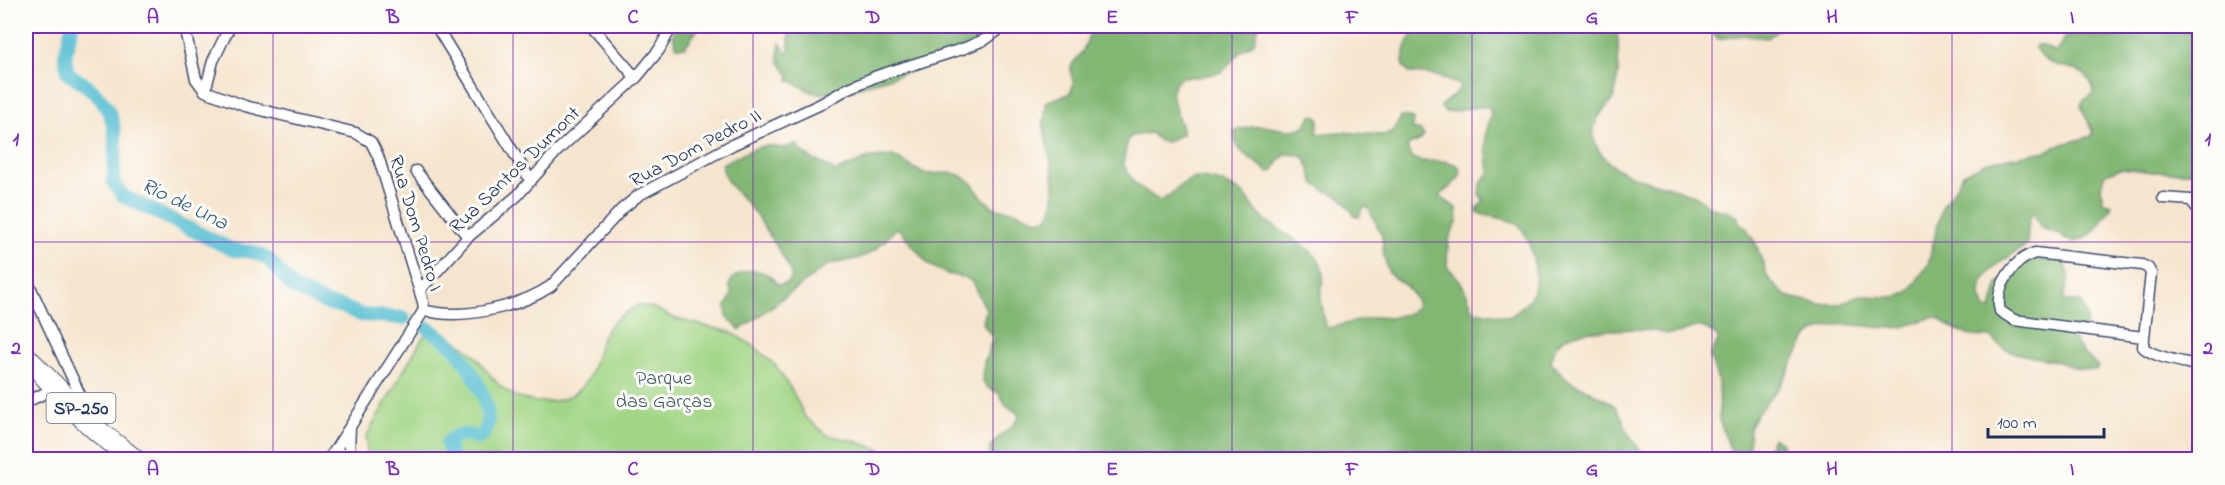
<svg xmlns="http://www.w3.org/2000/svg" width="2225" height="485" font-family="'Indie Flower',sans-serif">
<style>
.green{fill:#a2d686;stroke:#5e8272;stroke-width:1.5}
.forest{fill:#81b773;stroke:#4e7368;stroke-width:1.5}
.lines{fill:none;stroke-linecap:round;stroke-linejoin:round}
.river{stroke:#58c0d4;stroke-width:14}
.minor-casing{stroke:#3c4a6f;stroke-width:13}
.major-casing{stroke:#3c4a6f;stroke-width:14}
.minor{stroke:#fff;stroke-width:10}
.major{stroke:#fff;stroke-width:12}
.grid{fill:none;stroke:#7b2cbf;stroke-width:1.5;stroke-opacity:0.55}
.labels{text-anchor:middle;stroke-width:6;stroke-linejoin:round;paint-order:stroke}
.shield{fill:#fdfcf7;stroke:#5f6c8c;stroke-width:1.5}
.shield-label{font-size:18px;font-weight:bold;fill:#1b2f5e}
.street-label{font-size:20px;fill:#1b2f5e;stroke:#fdfcf7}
.park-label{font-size:20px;fill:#3d5968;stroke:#fdfcf7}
.water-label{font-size:21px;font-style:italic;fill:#2d5a81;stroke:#fdfcf7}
.neatline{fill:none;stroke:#7b2cbf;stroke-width:2}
.grid-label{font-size:20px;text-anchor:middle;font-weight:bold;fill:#7b2cbf}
</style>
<rect width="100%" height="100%" fill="#fdfcf7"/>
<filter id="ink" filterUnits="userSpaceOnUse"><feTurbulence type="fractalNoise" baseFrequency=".0167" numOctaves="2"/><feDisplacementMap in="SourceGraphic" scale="12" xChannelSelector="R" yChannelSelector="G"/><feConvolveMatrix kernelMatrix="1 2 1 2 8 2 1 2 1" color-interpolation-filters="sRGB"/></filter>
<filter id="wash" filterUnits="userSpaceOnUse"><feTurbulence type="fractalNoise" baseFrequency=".008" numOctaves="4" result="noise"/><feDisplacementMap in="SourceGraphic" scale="24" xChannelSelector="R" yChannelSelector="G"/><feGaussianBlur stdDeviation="1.35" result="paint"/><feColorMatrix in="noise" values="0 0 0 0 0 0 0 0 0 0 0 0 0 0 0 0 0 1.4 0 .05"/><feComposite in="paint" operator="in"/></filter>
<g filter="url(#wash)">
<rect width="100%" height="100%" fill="#f6e5ce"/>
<!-- green -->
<path class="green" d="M639 305 654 308 676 319 730 332 754 346 776 366 793 392 805 417 827 435 855 441 881 450 892 459H368L366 438 372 426 423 337 438 328C451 337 468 347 478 359 486 370 493 381 505 390 527 406 566 408 584 384 596 369 596 349 604 334 612 320 626 312 639 305Z"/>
<!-- forest -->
<path class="forest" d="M675 26H700L685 47H677L673 37Z
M790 26H989L973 35 974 38 979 39 975 48 963 55 840 93H814L789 80V75C780 64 776 58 780 43L786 52H789V33L792 28Z
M1094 26H1259L1254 43 1239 53 1222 72 1198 77H1181L1174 85 1171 94C1175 101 1174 107 1177 114 1179 123 1183 125 1182 134L1167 142 1159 141 1151 133 1131 136 1127 143 1123 164 1135 184 1160 201C1175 194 1183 178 1199 178 1212 178 1231 185 1242 193 1251 199 1254 211 1263 218 1277 230 1314 248 1320 263 1328 279 1319 285 1321 299 1322 309 1325 316 1325 326L1328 328 1375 317 1390 318 1410 313 1416 308 1417 301 1406 286 1394 278 1389 273 1384 256 1382 236 1368 207 1362 209 1359 217 1355 216 1341 197 1324 190 1314 183 1306 160 1301 155 1286 154 1279 161 1273 171 1268 172C1256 158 1231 155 1235 130 1244 129 1254 126 1263 126 1276 127 1288 133 1301 128 1308 125 1307 118 1314 115L1319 119 1317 132 1319 134 1340 132 1383 135 1393 132 1401 117H1411L1413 120 1412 129 1421 131 1424 136 1421 140 1407 146C1413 174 1440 152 1459 167L1461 173C1456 186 1447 186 1440 197L1457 208 1458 220 1448 241 1447 267C1463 279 1466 294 1474 311L1510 317C1519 309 1531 301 1534 289 1539 274 1530 234 1517 224 1505 216 1490 219 1477 212L1478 207 1484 201 1479 194 1482 182 1489 173 1485 137 1491 114 1489 107C1475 104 1460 113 1445 112L1441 106C1446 100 1456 95 1460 88L1458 84 1433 75 1410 73 1403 66C1402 50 1410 39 1418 26H1616C1619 39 1620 86 1613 98 1609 106 1601 111 1597 120 1585 142 1606 165 1626 173 1642 181 1662 184 1679 190 1686 192 1693 195 1700 199 1703 201 1707 206 1711 207 1719 211 1728 211 1737 215L1739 222 1746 228 1756 244 1768 278 1780 291 1789 297 1820 304H1841L1856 296 1893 297 1905 294 1910 290 1928 265 1942 207 1951 195 1963 174 1987 162 2047 151 2060 145 2092 136V131L2081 106 2083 101 2094 93C2093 89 2092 83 2089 80 2076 60 2048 75 2035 47L2037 45H2042L2056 53C2059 47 2062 38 2069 33 2080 27 2092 36 2101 26H2199V172H2152L2123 168 2105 174C2101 184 2099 192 2104 203L2112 205C2104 218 2088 248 2067 240 2064 239 2062 236 2059 234 2054 232 2047 230 2041 228L2034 213H2032L2029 220 2027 245C2007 258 1964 281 1986 309H1991L1998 283 2027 257 2056 254C2071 271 2072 277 2063 298L2066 301 2081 302 2087 318 2084 335 2081 336 2074 331 2073 338 2083 353 2097 365V370L2080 369 2055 361 2019 354 2003 348 1991 337 1970 336 1947 325 1937 317C1925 318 1913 325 1901 327 1868 332 1838 312 1806 338L1780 386 1758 412 1750 426 1748 459H1734L1719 420 1718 381 1710 356 1719 339C1696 315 1692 334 1668 334 1660 333 1653 330 1645 330 1634 328 1623 330 1612 330 1586 332 1554 329 1551 363L1568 380 1605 399 1615 406 1622 417 1626 430 1646 459H990C985 439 1011 433 1019 417L1017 413 1006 405 999 393 988 388 983 381 984 363 993 338 983 324 986 309 971 281 966 278 947 274 929 265 900 230 896 228C884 243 871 256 852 260 843 262 836 262 828 265L740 330 727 317 726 306 732 295 729 285C735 270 755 267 768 275 772 277 775 282 779 285L787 283 792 278C790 264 754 210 743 199 733 188 723 181 722 164 728 161 757 147 763 146 776 144 782 152 796 144 809 163 823 160 835 172L866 159 893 156 924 174 951 173 960 175 971 182 981 196 995 208 1014 211 1036 220 1048 218C1063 194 1047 152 1044 126 1043 118 1047 112 1046 103 1053 96 1066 99 1071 91 1077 81 1069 76 1071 68 1072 62 1079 57 1082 52 1087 43 1088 34 1094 26Z
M1704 26H1783L1768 38 1743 35 1718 39 1714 35 1715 27Z
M1773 438 1781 442 1783 448 1780 459H1763Z"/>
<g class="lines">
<!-- river -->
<path class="river" d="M72 26 65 56 68 74C119 101 118 130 113 182L123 196 233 250 253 252 268 259 292 287 325 303 343 307 361 315 404 318
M427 328C438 335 448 341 457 351 471 367 503 421 479 438 467 434 455 432 447 443L452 460"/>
</g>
</g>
<g filter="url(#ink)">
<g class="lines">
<!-- minor casing -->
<g class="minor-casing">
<path id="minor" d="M184 26 196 79 205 91 245 106 356 133 371 142 378 156 423 302 424 310
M436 26 531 181
M591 26 636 78
M205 91 213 61 230 26
M416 171 468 237
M2163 198 2191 200 2200 212
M26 278 81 397 91 412
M420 290 468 237 517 196 558 150 636 78 659 50 672 26
M424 310C461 321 520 307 551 286L622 209 639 195 732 145 821 104 847 89 877 76 965 48 986 39 1004 26
M2143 337 2014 320 2000 311C1994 288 2013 260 2035 253L2142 265 2148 268 2151 273 2143 347C2152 357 2185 362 2200 366
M26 402 58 387
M350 428 349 448 351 459
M332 455 424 310
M2193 460 2200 438"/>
</g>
<!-- major casing -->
<g class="major-casing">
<path id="major" d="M26 351 104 430 142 460
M26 362C57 395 88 438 130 458
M329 460 332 455H343L351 460"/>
</g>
<!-- minor -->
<use href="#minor" class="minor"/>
<!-- major -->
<use href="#major" class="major"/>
</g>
</g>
<!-- grid -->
<path class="grid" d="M273 26V460M513 26V460M753 26V460M993 26V460M1232 26V460M1472 26V460M1712 26V460M1952 26V460M26 242H2200"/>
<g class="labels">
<!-- shield labels -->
<rect class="shield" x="46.5" y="393" width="69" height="30" rx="4.5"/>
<g class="shield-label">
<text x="81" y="414">SP-250</text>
</g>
<!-- street labels -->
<g class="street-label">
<text transform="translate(695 147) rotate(-28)" y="7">Rua Dom Pedro II</text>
<text transform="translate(514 169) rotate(-44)" y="7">Rua Santos Dumont</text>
<text transform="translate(417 223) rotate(73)" y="7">Rua Dom Pedro I</text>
</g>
<!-- park labels -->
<g class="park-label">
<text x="664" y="384">Parque<tspan x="664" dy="23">das Garças</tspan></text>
</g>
<!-- water labels -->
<g class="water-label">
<text transform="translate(185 203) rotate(26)" y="7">Rio de Una</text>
</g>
</g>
<!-- margin -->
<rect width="2225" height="485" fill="none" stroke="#fdfcf7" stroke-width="66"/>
<!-- scale -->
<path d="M1988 428v9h116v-9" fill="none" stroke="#1b2f5e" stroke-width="3"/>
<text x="1997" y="428" font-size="18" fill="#1b2f5e" stroke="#fdfcf7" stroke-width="4.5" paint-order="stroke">100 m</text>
<rect x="33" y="33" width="2159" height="419" class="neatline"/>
<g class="grid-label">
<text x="153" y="23">A</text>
<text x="393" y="23">B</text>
<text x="633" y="23">C</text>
<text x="873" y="23">D</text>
<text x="1112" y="23">E</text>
<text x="1352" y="23">F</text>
<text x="1592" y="23">G</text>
<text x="1832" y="23">H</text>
<text x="2072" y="23">I</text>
<text x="16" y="145">1</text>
<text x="2208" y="145">1</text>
<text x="16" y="354">2</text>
<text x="2208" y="354">2</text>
<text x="153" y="475">A</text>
<text x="393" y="475">B</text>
<text x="633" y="475">C</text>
<text x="873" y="475">D</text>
<text x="1112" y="475">E</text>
<text x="1352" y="475">F</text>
<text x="1592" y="475">G</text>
<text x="1832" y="475">H</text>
<text x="2072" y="475">I</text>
</g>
</svg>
